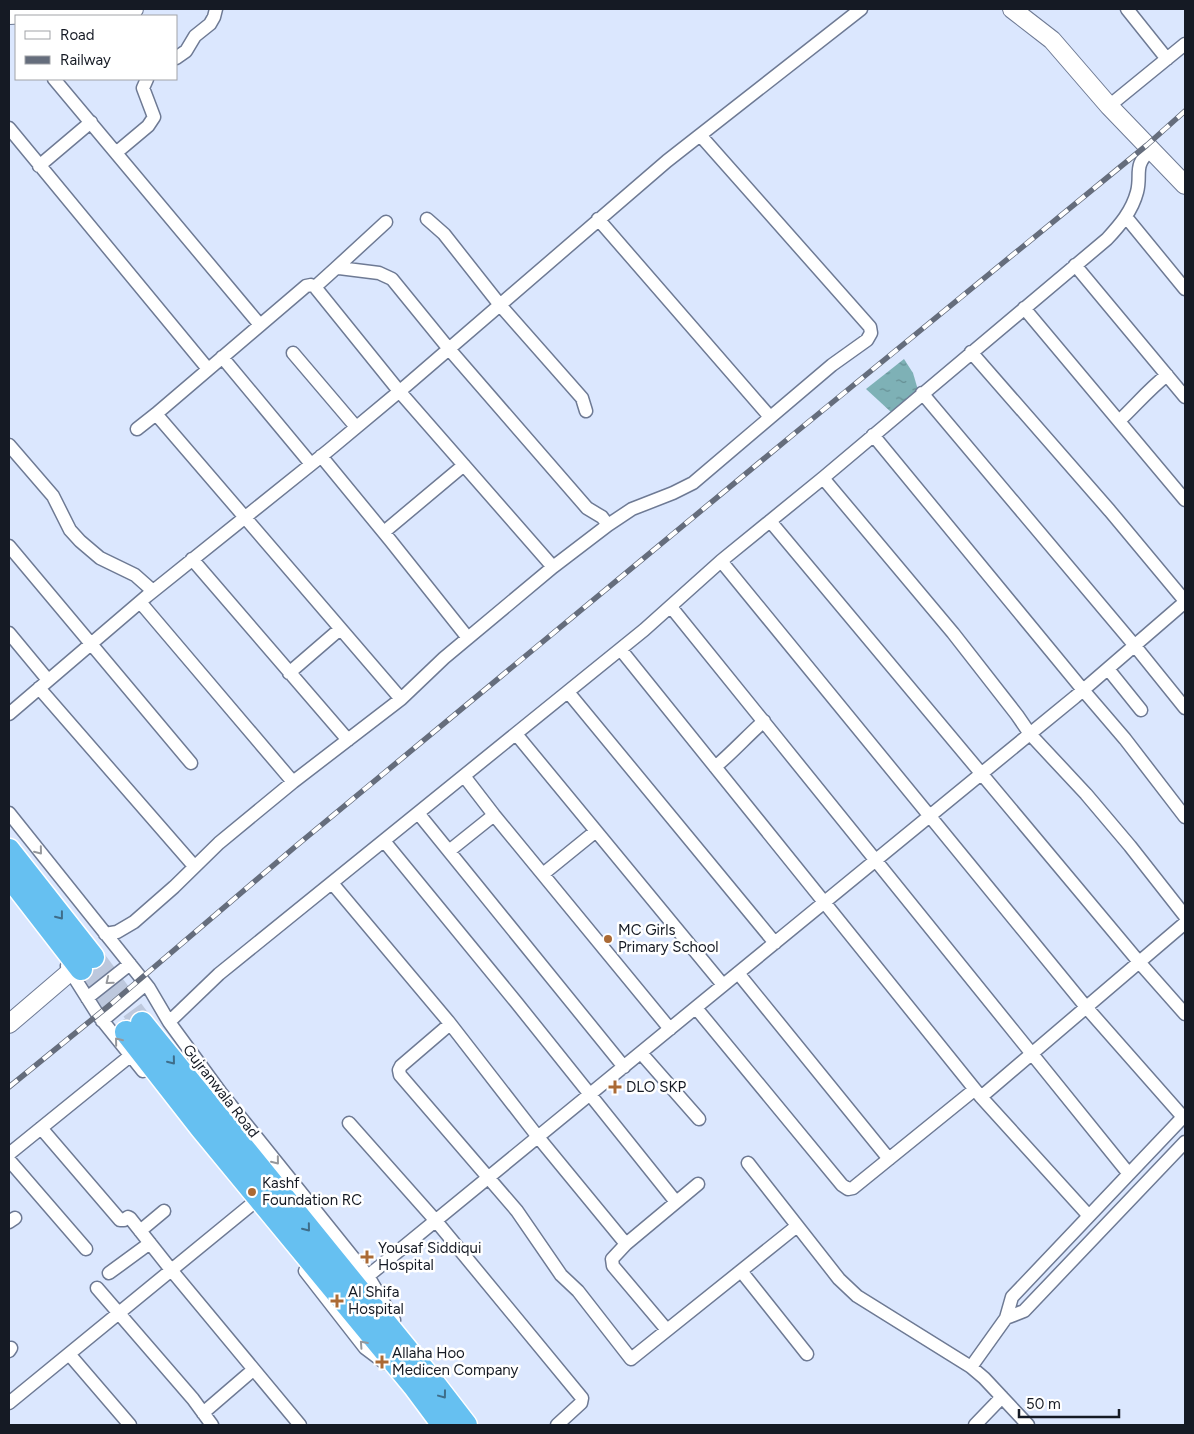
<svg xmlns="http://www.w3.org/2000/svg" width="1194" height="1434" font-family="Figtree,sans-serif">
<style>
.water{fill:url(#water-ripples)}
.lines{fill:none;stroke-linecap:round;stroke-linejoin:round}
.highway-tunnel{stroke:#bdc8dd;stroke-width:22;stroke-dasharray:22 11;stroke-linecap:butt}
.street-casing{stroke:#6e7a94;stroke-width:15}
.secondary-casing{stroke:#6e7a94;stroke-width:20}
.highway-casing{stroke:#fff;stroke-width:25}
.street{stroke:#fff;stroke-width:12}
.secondary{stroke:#fff;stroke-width:18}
.highway{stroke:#66c0f1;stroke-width:22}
.rail-casing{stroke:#656d7c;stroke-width:5.5}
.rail{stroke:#fff;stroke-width:4;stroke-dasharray:11;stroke-linecap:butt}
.oneway{stroke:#96989c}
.oneway2{stroke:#3e6d8a}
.poi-dot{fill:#ab6a35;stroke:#fff;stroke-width:2}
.labels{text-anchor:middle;stroke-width:5;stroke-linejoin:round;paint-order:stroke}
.poi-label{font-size:15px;fill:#151a24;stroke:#fff;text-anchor:start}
.street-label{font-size:15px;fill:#151a24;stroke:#fff}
</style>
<defs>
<pattern id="water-ripples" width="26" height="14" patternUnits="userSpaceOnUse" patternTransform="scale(1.25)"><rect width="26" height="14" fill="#7eb1b6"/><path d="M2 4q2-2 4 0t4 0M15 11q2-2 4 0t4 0" fill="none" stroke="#668f94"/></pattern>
</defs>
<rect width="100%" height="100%" fill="#dbe7fe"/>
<!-- water -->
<path class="water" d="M904 359 913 373 918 390 891 412 866 389Z"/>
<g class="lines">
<!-- highway-tunnel -->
<path class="highway-tunnel" d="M93 957 142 1023
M81 969 126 1032"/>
<!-- street casing -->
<g class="street-casing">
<path id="street" d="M1127 9 1167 59
M176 58 186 51 195 36 210 24 214 17 216 9
M54 79 260 325
M1109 106 1185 44
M9 128 208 369
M117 152 148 126 154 117 143 88 147 79
M39 166 91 122
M1126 217 1185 289
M427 219 444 234 500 305 582 398 586 411
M598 219 770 417
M1075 265 1185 397
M336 268 386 222
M315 287 336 268H339L379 273 392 279 449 349 587 508 602 517 608 525
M1024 308 1185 500
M971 352 1110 511 1185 601
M293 353 356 427
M222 357 311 464
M922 393 1135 646 1185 708
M156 414 401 699
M1119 421C1135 406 1149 389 1167 375
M137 429 156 414 306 286 311 285 315 287 399 391 553 567
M873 435 1083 690 1125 739 1185 817
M9 445 53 496 70 530 80 541 100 558 135 575 153 591
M321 456 390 540 468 638
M823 478 953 633 1017 715 1030 734 1086 794 1130 846 1185 916
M770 521 1139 962 1185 1014
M384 532 464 465
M9 546 191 763
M192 559 348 740
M721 561 1086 1007 1183 1117
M140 602 293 782
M671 607 1129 1174
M9 633 48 680
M621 650 981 1097 1089 1216
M1108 669 1141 710
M289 673 340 629
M39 688 194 866
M568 692 775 943
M9 714 147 596 329 450 407 385 667 161 861 9
M516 734 723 985
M715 767C733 752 747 736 764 721
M464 776 494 815 670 1029
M9 813 149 988 169 1022 221 1093 368 1276 394 1320
M418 813 624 1067
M384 841 516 1002 676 1202
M449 851 494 815
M543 874 596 831
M332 883 448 1021 538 1137 626 1244
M105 934 117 932 134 922 174 887 219 843 293 782 401 699 444 658 553 567 608 525 632 509 673 493 693 483 832 365 867 340 871 333 870 327 700 135
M67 966 98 1015 143 1071
M738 973 889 1159
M87 998 130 964
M696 1008 842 1185 848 1189 853 1188 974 1090
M102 1021 146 984
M169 1022 219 974 644 630 721 561 823 478 1107 239C1120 225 1132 211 1137 192 1142 173 1132 166 1152 149
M450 1024 401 1066 399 1070 400 1075 517 1211 561 1275 578 1291 631 1359 797 1226
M641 1053 699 1119
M981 1097 1185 923
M349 1123 436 1221 582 1398 581 1403 557 1425
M41 1128 120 1220H124L128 1217 130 1218 172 1271 300 1425
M9 1154 130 1056
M9 1160 86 1249
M748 1163 839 1279 857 1296 971 1367 984 1378 1028 1425
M9 1222 15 1218
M140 1231 164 1211
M305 1271 365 1348 385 1363
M741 1271 807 1354
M109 1273 150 1243
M368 1276 1075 697 1185 602
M97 1288 193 1399 212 1425
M1006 1318 1024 1311 1185 1142
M667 1330 613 1266 612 1259 626 1244 698 1184
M9 1351 11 1348
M69 1354 130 1425
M971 1367 1006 1318 1012 1297 1185 1115
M9 1403 252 1204
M203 1413 253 1370
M975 1425 1002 1397"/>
</g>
<!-- secondary casing -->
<g class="secondary-casing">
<path id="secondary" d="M1012 9 1052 40 1109 106 1185 185
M9 15 134 9
M9 1024 71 971"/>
</g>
<!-- highway casing -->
<g class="highway-casing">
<path id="highway" d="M9 850 93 957
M9 876 81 969
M142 1023 426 1373 466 1425
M126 1032 201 1128 414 1386 443 1425"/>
</g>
<!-- street -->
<use href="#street" class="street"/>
<!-- secondary -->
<use href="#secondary" class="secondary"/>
<!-- highway -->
<use href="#highway" class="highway"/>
<!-- rail casing -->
<g class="rail-casing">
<path id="rail" d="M9 1087 111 1004 296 846 795 433 1147 145 1185 111"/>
</g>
<!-- rail -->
<use href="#rail" class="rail"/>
</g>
<!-- one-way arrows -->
<defs><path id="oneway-chevron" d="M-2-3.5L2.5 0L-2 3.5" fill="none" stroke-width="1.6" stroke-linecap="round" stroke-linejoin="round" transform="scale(1.25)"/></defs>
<g class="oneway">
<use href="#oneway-chevron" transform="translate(39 851) rotate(51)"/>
<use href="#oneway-chevron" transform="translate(109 981) rotate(141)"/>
<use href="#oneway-chevron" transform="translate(118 1041) rotate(-129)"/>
<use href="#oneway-chevron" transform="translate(276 1161) rotate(51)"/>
<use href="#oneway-chevron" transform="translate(363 1344) rotate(-132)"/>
</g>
<g class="oneway2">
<use href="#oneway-chevron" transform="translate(60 916) rotate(52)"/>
<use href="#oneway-chevron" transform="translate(172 1061) rotate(51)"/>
<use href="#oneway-chevron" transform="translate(307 1228) rotate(51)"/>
<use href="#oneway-chevron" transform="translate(443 1395) rotate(53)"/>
</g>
<!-- markers -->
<g class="poi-dot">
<circle cx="608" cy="939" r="5"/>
<path d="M612.5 1079.5h5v5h5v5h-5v5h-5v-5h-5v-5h5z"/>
<circle cx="252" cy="1192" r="5"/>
<path d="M364.5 1249.5h5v5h5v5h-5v5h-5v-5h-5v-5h5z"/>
<path d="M334.5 1293.5h5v5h5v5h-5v5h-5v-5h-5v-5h5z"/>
<path d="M379.5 1354.5h5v5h5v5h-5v5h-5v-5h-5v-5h5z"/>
</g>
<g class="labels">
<!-- poi labels -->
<g class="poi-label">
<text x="618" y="935">MC Girls<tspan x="618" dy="17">Primary School</tspan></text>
<text x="626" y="1092">DLO SKP</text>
<text x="262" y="1188">Kashf<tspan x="262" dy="17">Foundation RC</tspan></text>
<text x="378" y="1253">Yousaf Siddiqui<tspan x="378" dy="17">Hospital</tspan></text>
<text x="348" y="1297">Al Shifa<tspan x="348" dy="17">Hospital</tspan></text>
<text x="392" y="1358">Allaha Hoo<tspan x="392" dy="17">Medicen Company</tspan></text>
</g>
<!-- street labels -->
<g class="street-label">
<text transform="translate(221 1091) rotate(52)" y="5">Gujranwala Road</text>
</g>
</g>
<!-- border -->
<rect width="1194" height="1434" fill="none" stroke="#151a24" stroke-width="20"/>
<!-- legend -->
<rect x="15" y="15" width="162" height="65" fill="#ffffff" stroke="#a1a3a7"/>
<rect x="25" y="31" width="25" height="8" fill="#ffffff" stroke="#a1a3a7"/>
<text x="60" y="40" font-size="15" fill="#151a24">Road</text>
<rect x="25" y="56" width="25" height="8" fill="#656d7c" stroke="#a1a3a7"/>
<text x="60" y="65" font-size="15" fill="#151a24">Railway</text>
<!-- scale -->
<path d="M1019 1409v8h100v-8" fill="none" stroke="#151a24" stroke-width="2.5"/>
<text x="1026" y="1409" font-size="15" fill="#151a24" stroke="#ffffff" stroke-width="4" paint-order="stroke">50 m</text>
</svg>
